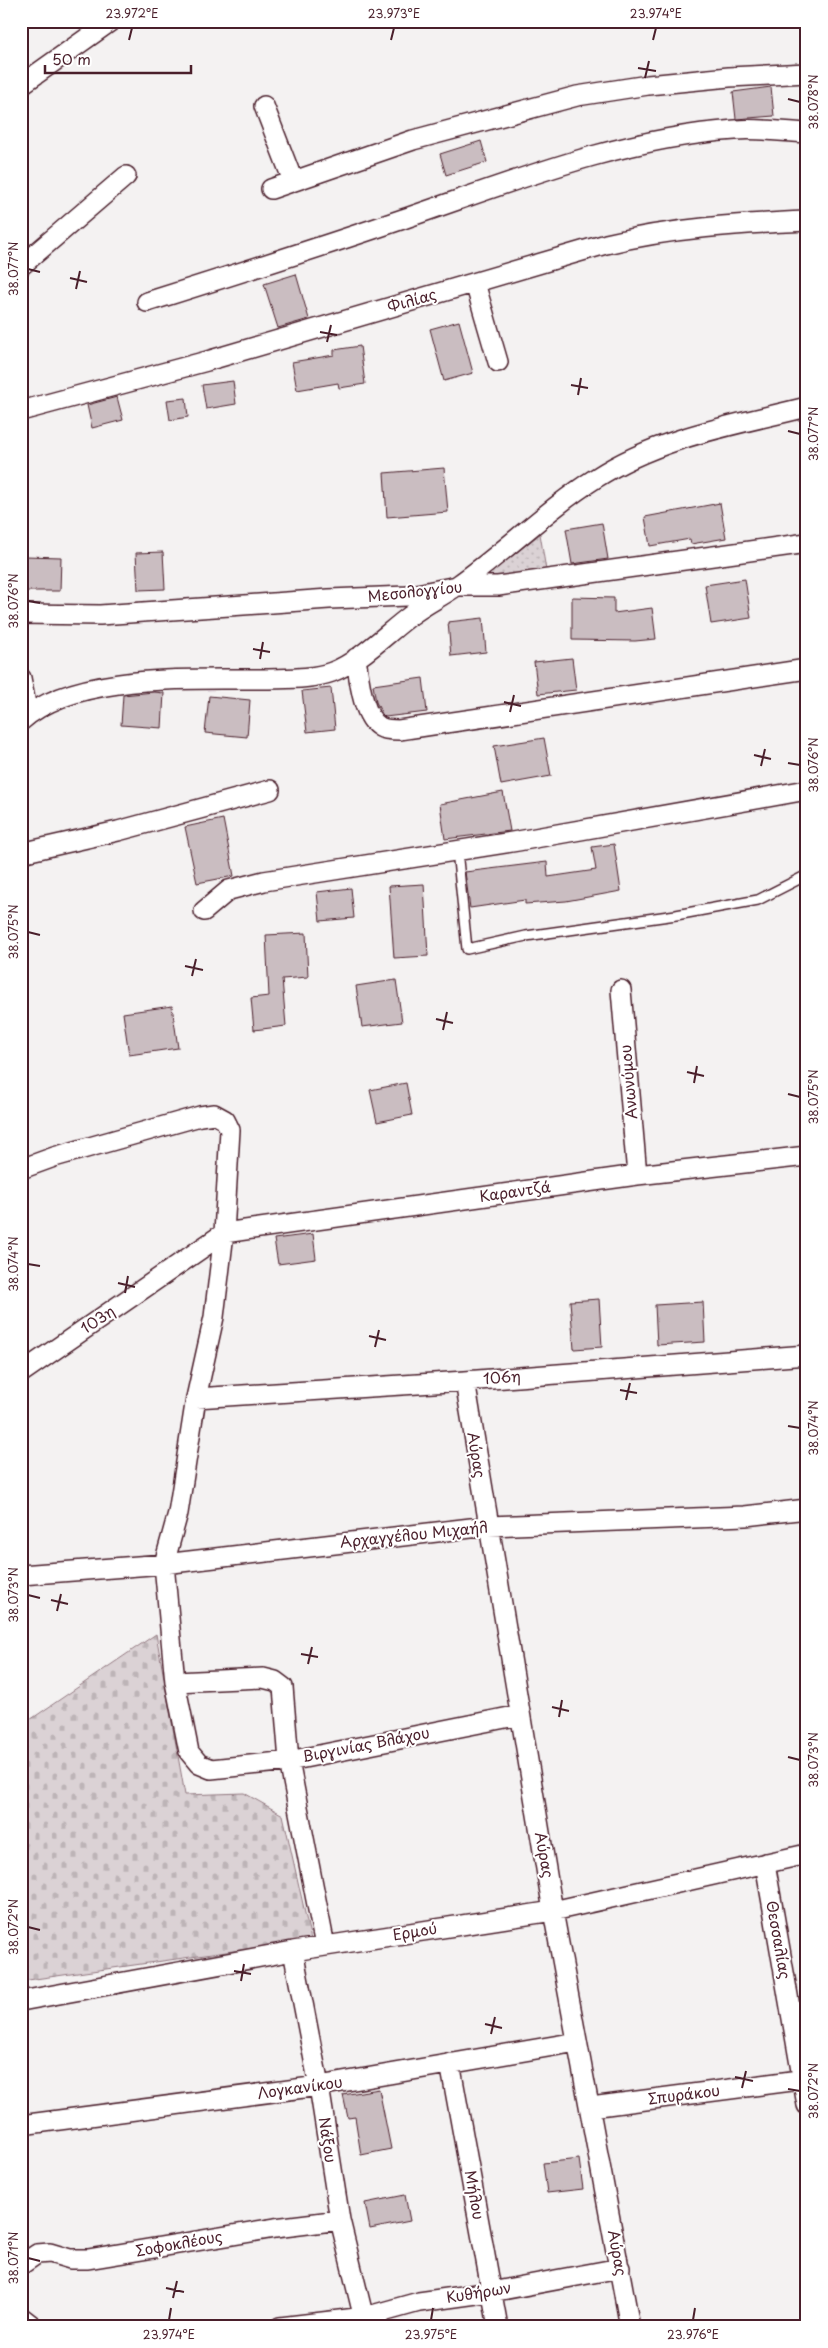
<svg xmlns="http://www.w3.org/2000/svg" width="828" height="2348" font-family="'Playpen Sans',sans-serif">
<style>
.green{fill:url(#green-dots);stroke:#927880}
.cemetery{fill:url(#cemetery-stones);stroke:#927880}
.building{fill:#cabdc1;stroke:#4a1f2b}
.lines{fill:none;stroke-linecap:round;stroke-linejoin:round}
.lane-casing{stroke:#4a1f2b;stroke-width:12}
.street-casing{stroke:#4a1f2b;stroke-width:22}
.lane{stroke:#fff;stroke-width:9}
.street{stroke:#fff;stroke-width:19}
.ticks{fill:none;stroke:#4a1f2b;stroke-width:2}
.labels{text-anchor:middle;stroke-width:4;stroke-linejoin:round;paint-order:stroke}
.street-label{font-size:15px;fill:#4a1f2b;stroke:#fff}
.neatline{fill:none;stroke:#4a1f2b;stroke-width:2}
.ticks-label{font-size:12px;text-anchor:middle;fill:#4a1f2b}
</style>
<defs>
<pattern id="green-dots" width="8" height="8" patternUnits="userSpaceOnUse" patternTransform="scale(1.25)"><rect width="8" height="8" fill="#dbd2d5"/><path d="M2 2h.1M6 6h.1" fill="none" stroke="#bdb4b7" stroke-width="1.8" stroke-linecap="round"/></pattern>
<pattern id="cemetery-stones" width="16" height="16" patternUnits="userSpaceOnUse" patternTransform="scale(1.25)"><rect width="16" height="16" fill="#dbd2d5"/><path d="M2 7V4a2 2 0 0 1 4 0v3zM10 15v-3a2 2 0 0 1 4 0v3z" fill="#bdb4b7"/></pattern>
</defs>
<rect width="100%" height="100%" fill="#f4f2f2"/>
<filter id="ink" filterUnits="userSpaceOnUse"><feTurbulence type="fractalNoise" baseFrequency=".02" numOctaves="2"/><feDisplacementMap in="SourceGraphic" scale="10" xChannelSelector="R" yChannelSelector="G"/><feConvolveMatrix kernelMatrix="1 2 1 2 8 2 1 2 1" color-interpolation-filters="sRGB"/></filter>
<g filter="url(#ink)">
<!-- green -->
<path class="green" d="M540 534 546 570 484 578Z"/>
<!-- cemetery -->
<path class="cemetery" d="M156 1634 185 1795 244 1793 283 1815 311 1940 21 1981V1726Z"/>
<!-- building -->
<path class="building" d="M771 87 774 116 736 119 733 92Z
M481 141 487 162 446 175 440 154Z
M296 274 309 319 278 328 264 284Z
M459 321 473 373 444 381 430 329Z
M360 346 365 384 339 388 338 383 297 390 292 362 334 355V350Z
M233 381 236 404 206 409 202 385Z
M117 397 123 420 92 428 87 405Z
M186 398 188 417 170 420 167 400Z
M444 468 448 512 387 517 384 473Z
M720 503 726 538 691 544 690 539 650 546 645 517Z
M602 523 608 559 572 564 566 529Z
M163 552 165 589 138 590 136 553Z
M25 556 61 557 60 591H25Z
M745 579 751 618 711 624 705 585Z
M572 597 614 598V613L652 608 656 639 635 641 572 640Z
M483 618 486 652 451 656 448 622Z
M572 658 576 690 538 694 534 662Z
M423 678 427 712 385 717 382 714 376 702 373 685Z
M331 688 335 729 307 732 302 691Z
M154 692 164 693 162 728 121 725 123 695Z
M209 696 250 700 247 737 205 733Z
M544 738 551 776 501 785 494 746Z
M503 792 510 831 445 839 440 804Z
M223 819 234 876 197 883 185 827Z
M614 844 621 891 566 901 525 904V900L470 908 465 872 547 862 548 877 596 870 592 847Z
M424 884 428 956 394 958 389 886Z
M351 888 354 918 320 921 317 892Z
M306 933 308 977 282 979 286 1026 254 1030 251 998 269 996 266 935Z
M396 980 402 1022 362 1027 356 986Z
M172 1006 178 1048 129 1055 123 1013Z
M406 1083 412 1115 377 1122 370 1090Z
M313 1234 316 1259 278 1264 274 1239Z
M599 1299 602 1347 574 1349 570 1301Z
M703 1302 705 1342 657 1345 655 1305Z
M379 2089 391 2149 361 2155 355 2117 348 2118 343 2095Z
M579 2159 583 2189 547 2193 543 2163Z
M405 2195 410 2221 370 2229 365 2203Z"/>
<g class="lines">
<!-- lane casing -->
<g class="lane-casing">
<path id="lane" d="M457 850 467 949 526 936 676 915 758 900 807 875"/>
</g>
<!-- street casing -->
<g class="street-casing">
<path id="street" d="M21 85 111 21
M264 106 293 181
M271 189 413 140 577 96 648 85 729 77 807 73
M21 266 126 176
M475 283 498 362
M147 302C233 275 318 248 403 219 512 182 619 138 735 130 758 128 783 132 807 133
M21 411 207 361 606 244C672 228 739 224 807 221
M21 614 100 615 329 599 407 596 457 586H498L807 543
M356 658C359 677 362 717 380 727 385 730 393 730 399 730L807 669
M21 678 28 715
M21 721C74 672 194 680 262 679 285 678 310 680 332 672 359 662 387 633 410 616 425 604 443 596 458 585 505 552 547 509 596 478 659 437 735 425 807 407
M21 853 118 831 270 790
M204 911 229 890 264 881 518 841 807 790
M621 990 637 1175
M21 1169 54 1157 200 1116 214 1114 225 1120 230 1130 224 1233 214 1317 196 1398 178 1513 164 1564 175 1682 189 1752 199 1764 211 1769 289 1761 520 1715
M21 1373 224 1233 637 1175 807 1156
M465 1381 553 1911 630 2327
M196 1398 465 1381 807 1355
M21 1575 164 1564 488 1526 745 1516 807 1509
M175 1682 263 1678 275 1681 283 1687 289 1761 325 1946
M765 1863 807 2105
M293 1951 319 2086 340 2220 366 2327
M21 2001 293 1951 553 1911 807 1854
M450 2063 498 2327
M591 2107 807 2079
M21 2125 319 2086 577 2042
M21 2265 37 2254 50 2253 70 2259H88L275 2228 340 2220
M21 2317 34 2327
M280 2327 365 2317 419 2302 491 2292 620 2268"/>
</g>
<!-- lane -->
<use href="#lane" class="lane"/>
<!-- street -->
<use href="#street" class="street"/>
</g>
</g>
<!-- ticks -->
<path class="ticks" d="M129 40 132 28M391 40 394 28M653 40 656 28M638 68 656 71M645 78 649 61M788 99 800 102M28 269 40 272M70 278 87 282M76 289 80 271M320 332 337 335M327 342 331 325M571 385 588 388M578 395 581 378M788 431 800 434M28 601 40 603M253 649 270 652M260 659 263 642M504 702 521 706M510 712 514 695M754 755 771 759M788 763 800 765M761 766 765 749M28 932 40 935M185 966 203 970M192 976 196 959M436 1019 453 1023M443 1030 447 1012M687 1072 704 1076M694 1083 697 1066M788 1094 800 1097M28 1264 40 1266M118 1283 135 1287M125 1293 128 1276M369 1336 386 1340M375 1347 379 1330M620 1390 637 1393M626 1400 630 1383M788 1426 800 1428M28 1595 40 1598M51 1600 68 1604M57 1611 61 1594M301 1654 318 1657M308 1664 312 1647M552 1707 569 1711M559 1717 562 1700M788 1757 800 1760M28 1927 40 1930M234 1971 251 1974M241 1981 244 1964M485 2024 502 2028M491 2034 495 2017M735 2077 753 2081M742 2088 746 2071M788 2089 800 2091M28 2258 40 2261M166 2288 184 2292M173 2298 177 2281M169 2320 171 2308M431 2320 433 2308M693 2320 695 2308"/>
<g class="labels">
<!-- street labels -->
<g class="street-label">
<text transform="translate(412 301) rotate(-16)" y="5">Φιλίας</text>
<text transform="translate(415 592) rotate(-6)" y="5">Μεσολογγίου</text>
<text transform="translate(629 1082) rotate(-95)" y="5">Ανωνύμου</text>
<text transform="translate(515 1192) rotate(-8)" y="5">Καραντζά</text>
<text transform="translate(98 1320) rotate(-34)" y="5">103η</text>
<text transform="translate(502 1378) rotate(-4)" y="5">106η</text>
<text transform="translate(476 1455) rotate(81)" y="5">Αύρας</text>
<text transform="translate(414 1535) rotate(-6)" y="5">Αρχαγγέλου Μιχαήλ</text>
<text transform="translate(366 1745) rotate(-11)" y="5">Βιργινίας Βλάχου</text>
<text transform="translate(544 1855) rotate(80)" y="5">Αύρας</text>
<text transform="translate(415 1932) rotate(-9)" y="5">Ερμού</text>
<text transform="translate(778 1940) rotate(80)" y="5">Θεσσαλίας</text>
<text transform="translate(300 2088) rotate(-8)" y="5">Λογκανίκου</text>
<text transform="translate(684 2095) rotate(-7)" y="5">Σπυράκου</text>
<text transform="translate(327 2140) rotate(81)" y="5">Νάξου</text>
<text transform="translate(474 2195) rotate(80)" y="5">Μήλου</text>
<text transform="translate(179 2244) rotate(-10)" y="5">Σοφοκλέους</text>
<text transform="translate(617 2253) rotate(80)" y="5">Αύρας</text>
<text transform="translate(479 2293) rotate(-9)" y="5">Κυθήρων</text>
</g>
</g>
<!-- margin -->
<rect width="828" height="2348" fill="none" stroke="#fff" stroke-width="55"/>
<!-- scale -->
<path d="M45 65v8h146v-8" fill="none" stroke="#4a1f2b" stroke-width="2.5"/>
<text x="52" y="65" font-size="15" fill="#4a1f2b" stroke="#ffffff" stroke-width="4" paint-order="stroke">50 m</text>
<rect x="28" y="28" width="772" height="2292" class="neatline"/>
<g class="ticks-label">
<text x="132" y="18">23.972°E</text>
<text x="394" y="18">23.973°E</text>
<text x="656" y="18">23.974°E</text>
<text transform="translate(814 102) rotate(-90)" y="4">38.078°N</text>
<text transform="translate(14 269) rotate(-90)" y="4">38.077°N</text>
<text transform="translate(814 434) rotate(-90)" y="4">38.077°N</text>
<text transform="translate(14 601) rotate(-90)" y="4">38.076°N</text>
<text transform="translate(814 765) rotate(-90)" y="4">38.076°N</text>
<text transform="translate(14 932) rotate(-90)" y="4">38.075°N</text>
<text transform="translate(814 1097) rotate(-90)" y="4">38.075°N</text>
<text transform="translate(14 1264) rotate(-90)" y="4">38.074°N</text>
<text transform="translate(814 1428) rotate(-90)" y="4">38.074°N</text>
<text transform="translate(14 1595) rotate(-90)" y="4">38.073°N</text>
<text transform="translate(814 1760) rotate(-90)" y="4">38.073°N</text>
<text transform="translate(14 1927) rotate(-90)" y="4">38.072°N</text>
<text transform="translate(814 2091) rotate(-90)" y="4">38.072°N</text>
<text transform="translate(14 2258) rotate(-90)" y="4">38.071°N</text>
<text x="169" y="2339">23.974°E</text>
<text x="431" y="2339">23.975°E</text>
<text x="693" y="2339">23.976°E</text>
</g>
</svg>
